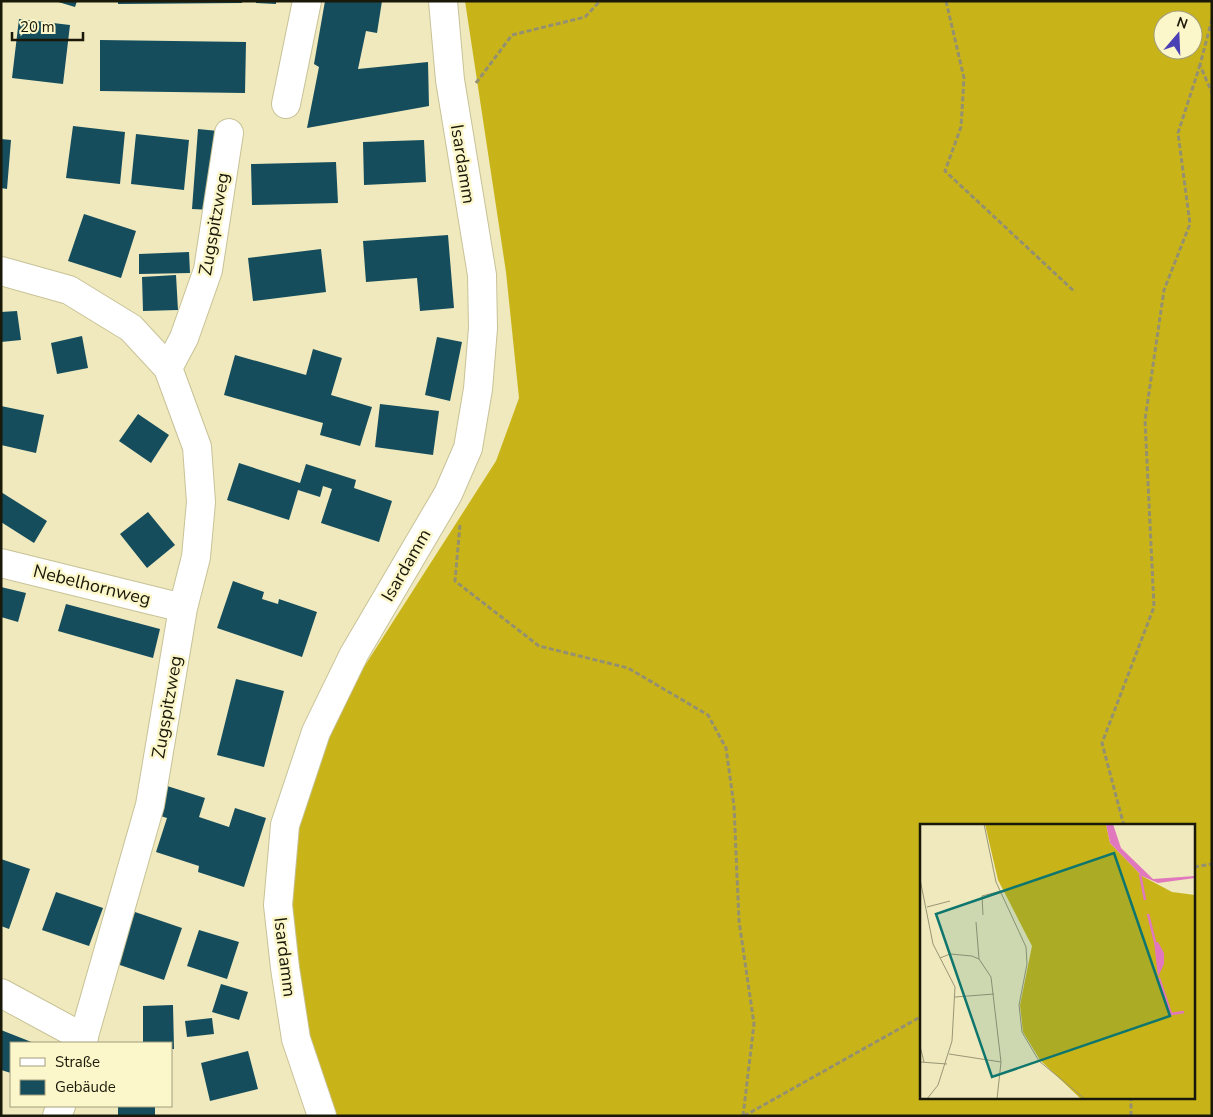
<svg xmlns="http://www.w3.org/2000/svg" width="1213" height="1117" font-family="'Nunito Sans',sans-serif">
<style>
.forest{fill:#c8b419;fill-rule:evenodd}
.building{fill:#154d5d}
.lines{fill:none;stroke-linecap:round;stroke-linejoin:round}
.minor-casing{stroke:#c8c297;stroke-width:30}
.path{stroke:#949070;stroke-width:3;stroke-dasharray:5 2.5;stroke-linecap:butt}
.minor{stroke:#fff;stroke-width:28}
.labels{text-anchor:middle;stroke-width:5;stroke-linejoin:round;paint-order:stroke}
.street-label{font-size:18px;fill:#1a1808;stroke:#fcf7ca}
.inset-river{fill:none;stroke:#e178be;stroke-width:2.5}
.inset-road{fill:none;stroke:#9a9575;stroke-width:1}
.view{fill:#0f766e;fill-opacity:0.15;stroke:#0f766e;stroke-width:2.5}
.inset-edge{fill:none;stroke:#1a1808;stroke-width:2.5}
</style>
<rect width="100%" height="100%" fill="#efe9bd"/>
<!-- forest -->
<path class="forest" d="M465 1H1212V1116H330L291 970V827L321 734 496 461 519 398 506 272ZM1163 20H1193V50H1163ZM922 826H1194V1098H922Z"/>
<!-- building -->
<path class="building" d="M55 1H77L75 7Z
M118 1H242V3L118 4Z
M256 1H276V4L256 3Z
M325 1H382L377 33 366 31 358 69 428 62 429 106 307 128 319 67 314 64Z
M19 19 70 25 63 84 12 78Z
M100 40 246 42 245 93 100 91Z
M73 126 125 132 120 184 66 178Z
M198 129 218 131 212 210 192 209Z
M136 134 189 140 184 190 131 184Z
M1 139 11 140 7 189 1 188Z
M424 140 426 182 364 185 363 142Z
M336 162 338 203 252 205 251 164Z
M84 214 136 231 121 278 68 261Z
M448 235 454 308 420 311 417 278 366 282 363 241Z
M321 249 326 292 253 301 248 258Z
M189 252 190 273 139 274V254Z
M176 275 178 310 143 311 142 277Z
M17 311 21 340 1 342V312Z
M82 336 88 368 57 374 51 343Z
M437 337 462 342 450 401 425 395Z
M313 349 342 358 331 395 372 407 360 446 320 435 323 423 224 395 235 355 306 375Z
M380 404 439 411 433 455 375 447Z
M1 406 44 415 36 453 1 445Z
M138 414 169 435 151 463 119 441Z
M239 463 300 483 306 464 356 480 354 488 392 501 379 542 321 523 332 489 323 486 320 497 298 490 289 520 227 500Z
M1 492 47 521 34 543 1 522Z
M148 512 175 545 147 568 120 534Z
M233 581 264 592 262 599 278 604 279 599 317 612 302 657 217 628Z
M1 587 26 593 18 622 1 617Z
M66 604 160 629 153 658 58 631Z
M236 679 284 691 264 767 217 755Z
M164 785 205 798 199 817 229 827 235 808 266 818 244 887 198 872 199 866 156 852 167 818 154 814Z
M1 859 30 869 9 929 1 926Z
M56 892 103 908 89 946 42 930Z
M135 912 182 928 164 980 117 964Z
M199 930 239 942 227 979 187 966Z
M221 984 248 992 239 1020 212 1012Z
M173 1005 174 1049H171V1043H143V1006Z
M212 1018 214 1034 187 1037 185 1021Z
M1 1030 34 1043H11V1073L1 1070Z
M248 1051 258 1089 210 1101 201 1063Z
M118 1106H155V1116H118Z"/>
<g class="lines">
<!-- minor casing -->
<g class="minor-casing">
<path id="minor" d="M286 104 307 1
M1 271 69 290 131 328 168 368 197 447 201 502 196 557 183 608 150 805 82 1043
M168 368 184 338 208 270 229 133
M1 563 183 608
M1 993 84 1038
M57 1116 61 1106
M322 1116 296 1039 285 968 278 905 285 825 316 732 354 654 448 494 468 448 478 389 483 328 482 275 450 80 443 1"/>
</g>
<!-- path -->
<path class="path" d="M946 1 964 78 961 127 945 171 1075 292
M1212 19 1200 65 1212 93
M476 83 512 35 585 17 600 1
M460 525 455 581 539 646 628 668 708 715 726 748 734 806 739 921 754 1024 743 1116
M1124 826 1102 743 1154 607 1145 420 1164 290 1190 224 1178 133 1200 65
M1194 867 1212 864
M744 1116 922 1016
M1131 1116V1098"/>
<!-- minor -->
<use href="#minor" class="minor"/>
</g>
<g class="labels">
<!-- street labels -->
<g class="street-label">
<text transform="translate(463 164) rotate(81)" y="6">Isardamm</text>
<text transform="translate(214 224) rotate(-80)" y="6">Zugspitzweg</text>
<text transform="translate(406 565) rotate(-60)" y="6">Isardamm</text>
<text transform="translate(92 585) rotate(14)" y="6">Nebelhornweg</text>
<text transform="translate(167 707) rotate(-80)" y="6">Zugspitzweg</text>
<text transform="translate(285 957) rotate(83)" y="6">Isardamm</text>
</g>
</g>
<!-- overview -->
<g transform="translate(920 824)">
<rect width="275" height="275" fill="#efe9bd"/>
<path d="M65 0H186L190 19 222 52 252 68 275 71V275H161L120 236 103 208 100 181 112 122 78 56Z" fill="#c8b419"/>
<path d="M186 0H193L201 24 233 55 275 52V54L238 59 222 52 190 19ZM234 118H238L244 129V140L238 153Z" fill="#e178be"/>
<path class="inset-river" d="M220 50 225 76M228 90 235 118M239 154 251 190 264 188"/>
<path class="inset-road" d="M64 0 76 58 106 123 107 140 99 181 102 208 119 237 165 275M0 55 13 120 35 163 32 217 18 261 7 275M7 83 30 77M63 91 62 72 81 67M56 98 59 135M20 134 30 130 52 132 59 135 71 153 81 238 77 275M35 173 74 170M0 222 4 238M29 230 81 238M0 238 27 240"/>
<path class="view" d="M194 29 250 192 72 253 16 90Z"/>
<rect width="275" height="275" class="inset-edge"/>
</g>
<!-- border -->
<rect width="1213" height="1117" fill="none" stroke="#1a1808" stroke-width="5"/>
<!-- legend -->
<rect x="10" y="1042" width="162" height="65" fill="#fcf7ca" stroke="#a29e7c"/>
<rect x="20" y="1058" width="25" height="8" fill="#ffffff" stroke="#a29e7c"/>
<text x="55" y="1067" font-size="15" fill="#1a1808">Straße</text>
<rect x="20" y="1080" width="25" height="15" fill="#154d5d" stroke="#a29e7c"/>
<text x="55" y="1092" font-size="15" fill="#1a1808">Gebäude</text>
<!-- north arrow -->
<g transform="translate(1178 35) rotate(19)"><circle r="24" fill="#fcf7ca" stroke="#a29e7c"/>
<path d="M0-4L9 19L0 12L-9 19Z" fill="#4b3fb5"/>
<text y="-8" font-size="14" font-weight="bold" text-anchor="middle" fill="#1a1808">N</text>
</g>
<!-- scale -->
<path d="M12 32v8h71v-8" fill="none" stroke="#1a1808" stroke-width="2.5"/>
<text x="20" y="32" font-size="15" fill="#1a1808" stroke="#fcf7ca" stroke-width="4" paint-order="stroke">20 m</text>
</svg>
